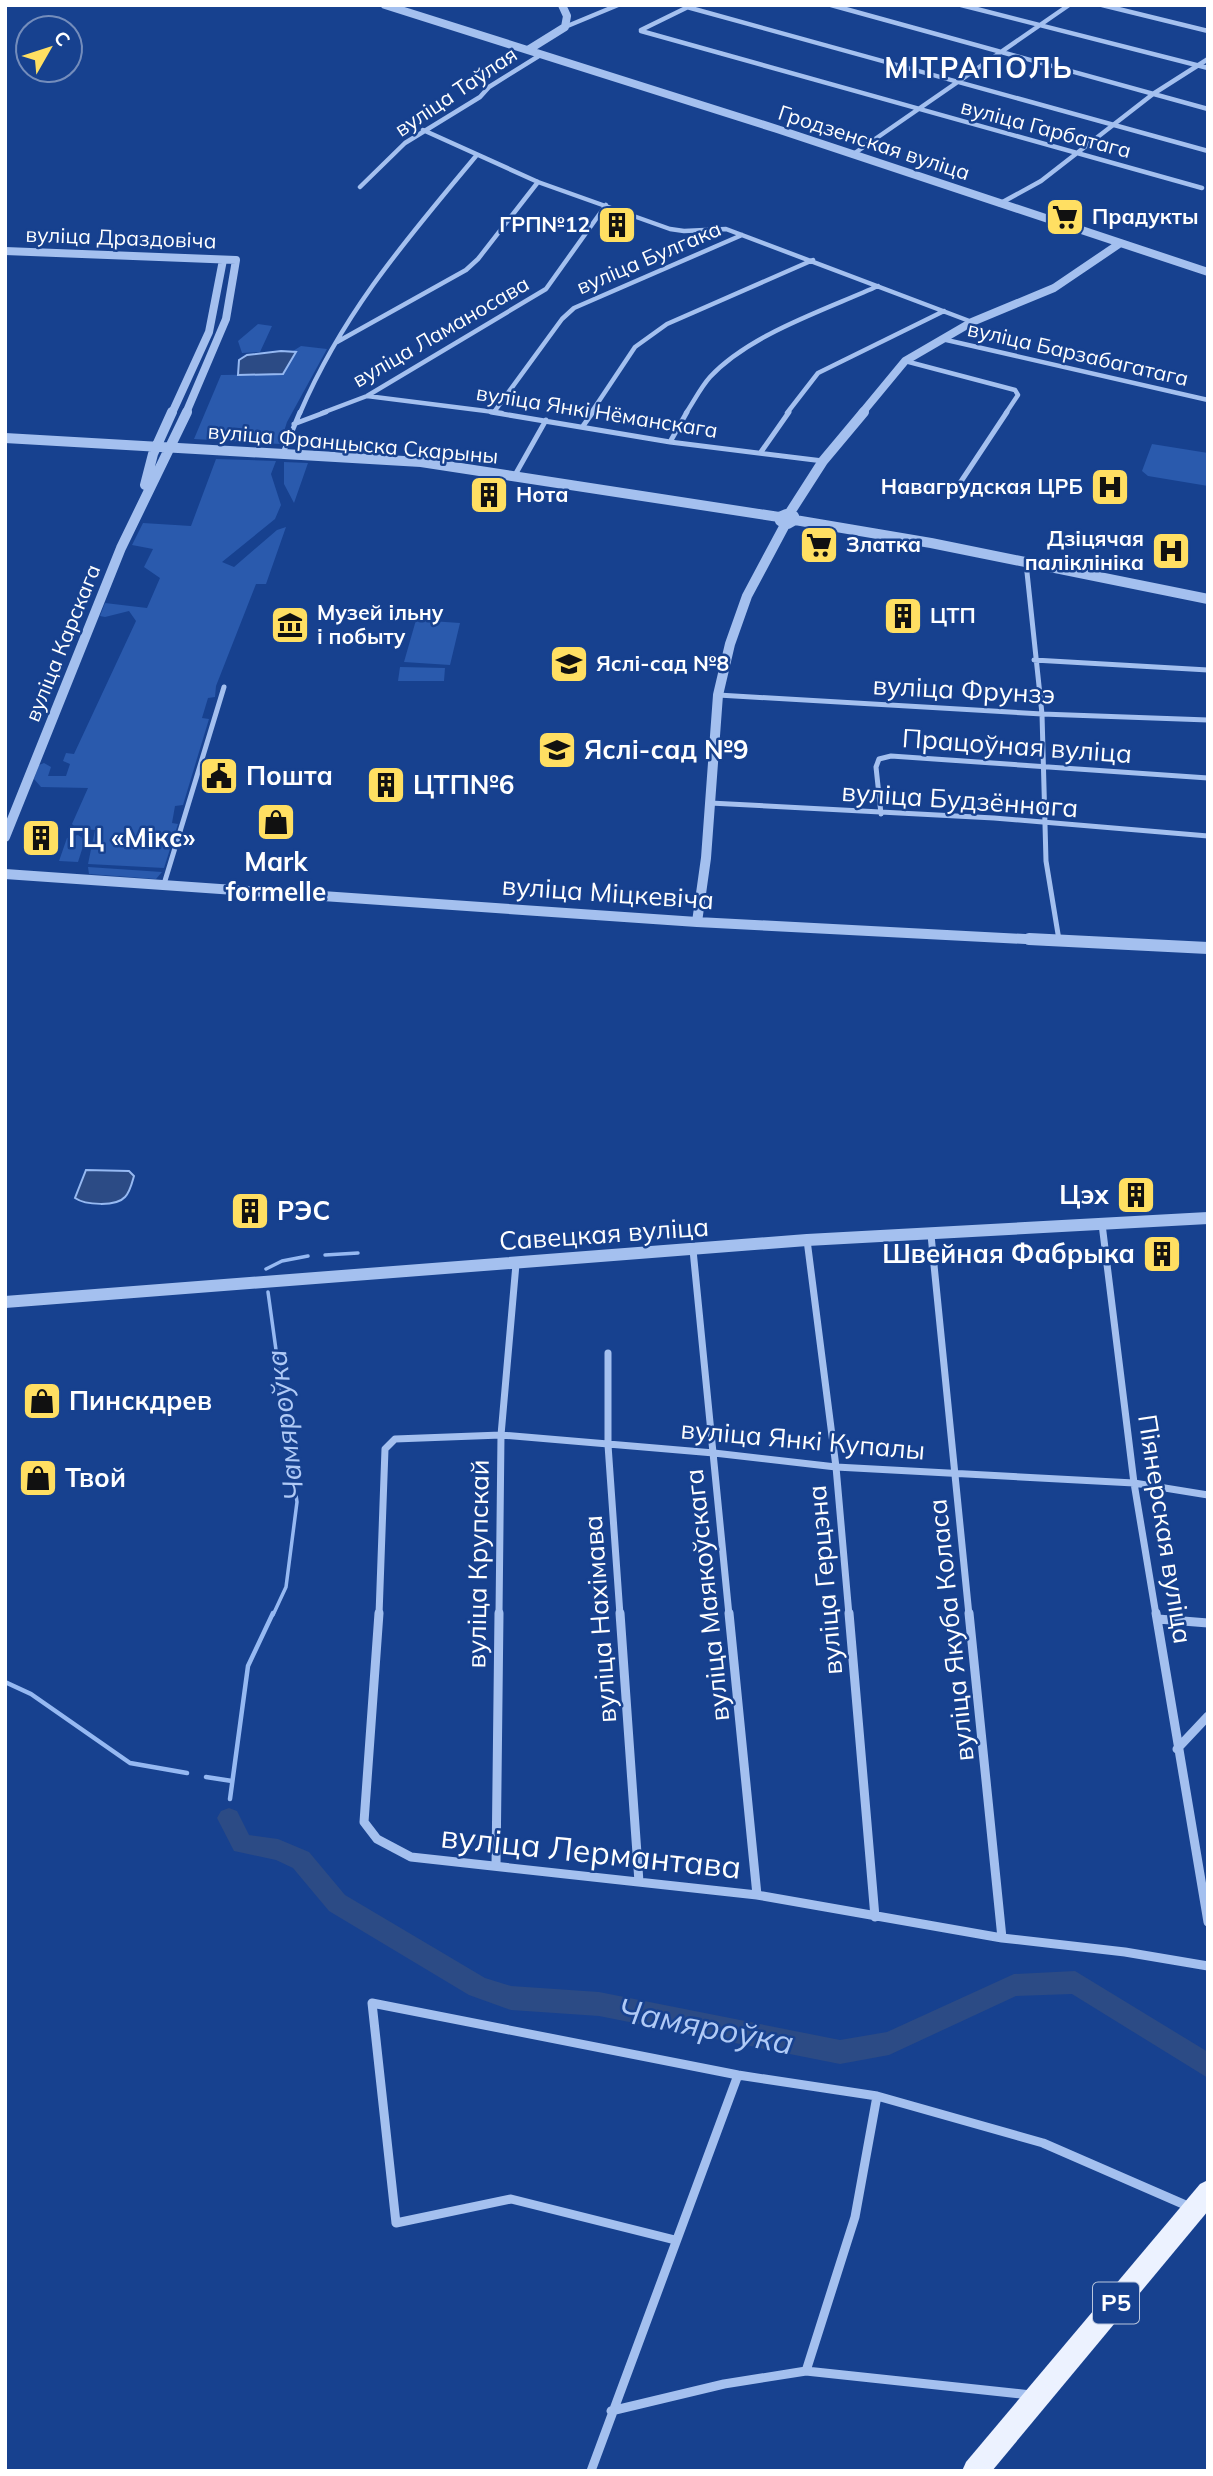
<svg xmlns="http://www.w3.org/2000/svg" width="1213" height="2476" font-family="Mulish,sans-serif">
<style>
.green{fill:#2a5aad}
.water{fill:#2c4b85;stroke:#96b9f2;stroke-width:2}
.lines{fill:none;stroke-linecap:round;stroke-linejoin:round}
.stream-far1{stroke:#96b9f2;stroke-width:3.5}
.stream{stroke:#96b9f2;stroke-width:4.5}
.river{fill:#2c4b85;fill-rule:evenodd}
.minor-far3{stroke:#a4c0ef;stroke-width:4.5}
.minor-far2{stroke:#a4c0ef;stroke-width:5}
.minor-far1{stroke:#a4c0ef;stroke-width:7}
.minor{stroke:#a4c0ef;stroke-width:9}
.tertiary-far2{stroke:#a4c0ef;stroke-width:8}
.tertiary-far1{stroke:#a4c0ef;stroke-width:10}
.tertiary{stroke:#a4c0ef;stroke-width:12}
.primary{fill:#ecf2ff;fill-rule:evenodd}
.labels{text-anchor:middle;stroke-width:5;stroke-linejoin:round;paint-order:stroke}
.far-street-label{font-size:21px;fill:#fff;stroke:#17418f}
.far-poi-label{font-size:21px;font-weight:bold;fill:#fff;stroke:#17418f;text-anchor:start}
.shield{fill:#17418f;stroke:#b9c6dd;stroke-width:2}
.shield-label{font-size:24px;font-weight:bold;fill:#fff}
.street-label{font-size:26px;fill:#fff;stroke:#17418f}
.poi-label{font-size:26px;font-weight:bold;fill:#fff;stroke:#17418f;text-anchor:start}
.far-district-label{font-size:28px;font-weight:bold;letter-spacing:2px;fill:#fff;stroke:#17418f}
.water-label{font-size:28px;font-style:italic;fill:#b0caf6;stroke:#17418f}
.near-street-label{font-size:32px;fill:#fff;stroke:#17418f}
.near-water-label{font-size:33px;font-style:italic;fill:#b0caf6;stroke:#17418f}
</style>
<rect width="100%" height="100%" fill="#17418f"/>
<!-- green -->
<path class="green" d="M258 324 272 326 260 352 242 353 238 341Z
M301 346 327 349 287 422 280 444 194 439 221 375 283 374 295 352 293 351Z
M1152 444 1208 453V486L1148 476 1142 471Z
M216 459 276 461 271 474 281 505 275 519 222 562 234 567 277 530 286 527 266 584H256L216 686 215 697 208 698 202 718 209 719 183 805 175 806 172 823 178 824 164 868 88 864 95 830 76 828 72 824 88 788 41 787 34 779 39 765 44 763 51 767 48 776H66L70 764 63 761 66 753 74 754 136 621 129 611 105 617 100 616 105 603 147 608 160 578 144 567 153 549 132 545 143 523 191 526Z
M284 462 308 463 294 503 284 484Z
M416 620 460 623 450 665 404 662Z
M400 667 445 668 444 681H398Z
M78 835 85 840 78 862 59 861 67 838Z
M88 867 162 872 156 879 89 874Z"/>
<!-- water -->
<path class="water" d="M281 351 296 352 283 374 238 375 239 360 247 355Z
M86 1170 129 1171 134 1176C132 1183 130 1192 125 1197 116 1207 85 1205 75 1198Z"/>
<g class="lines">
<!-- stream-far1 -->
<path class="stream-far1" d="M325 1255 358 1253
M266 1269 282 1261 308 1256
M268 1292 297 1502 286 1587 273 1615"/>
<!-- stream -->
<path class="stream" d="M5 1682 31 1694 130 1763 187 1773
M206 1777 232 1781
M230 1799 248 1666 273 1613"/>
<!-- river -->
<path class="river" d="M229 1808 237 1811 249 1835 278 1839 309 1852 345 1895 485 1978 511 1986 599 1992 840 2040 887 2032 1014 1974 1075 1971 1208 2052V2078L1072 1994 1016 1996 889 2055 840 2064 599 2016 511 2010 469 1995 329 1911 293 1868 276 1860 234 1851 217 1818 221 1811Z"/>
<!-- minor-far3 -->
<path class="minor-far3" d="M831 5 1208 109
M961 5 1208 68
M1102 5 1208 31
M687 7 1208 151
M565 27 618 5
M641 30 690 6
M641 31 1202 188
M423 130 538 182 670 229 684 231 726 229 972 322
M852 155 1069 5
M360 187 405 143 480 97 489 87 542 54
M999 204 1041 181 1153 94 1208 59
M942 339 1208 400
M337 342 466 270 478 259 538 182
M905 361 1015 390 1018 395 1006 413
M367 396 502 413
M494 412 562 319 574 308 742 235
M300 413C344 311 406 240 476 156
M322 413 367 396 546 289 606 205
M591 413 635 347 667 324 813 260
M686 413C694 401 701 387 710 377 750 334 825 310 878 286
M787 413 818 373 944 311"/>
<!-- minor-far2 -->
<path class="minor-far2" d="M491 412 670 442 823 461
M294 424 326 412
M583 426 593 412
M670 442 687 412
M761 452 789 412
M283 453 300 412
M515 475 546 420
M954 492 1007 412
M1026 563 1042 714 1046 861 1059 940
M1034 660 1208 670
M718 695 1042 714 1208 720
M710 803 994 818 1208 836
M881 814 876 767 879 759 891 756 1208 778
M164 884 224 687"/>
<!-- minor-far1 -->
<path class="minor-far1" d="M1102 1224 1134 1483 1156 1615
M931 1235 969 1615
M807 1240 836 1467 849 1615
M693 1250 729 1615
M608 1353V1445L620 1615
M379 1615 385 1449 395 1439 501 1435 714 1453 836 1467 1134 1483 1208 1495
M499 1615 501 1435 516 1264"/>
<!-- minor -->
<path class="minor" d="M379 1613 364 1822 377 1839 411 1857 757 1895 1002 1938 1125 1952 1208 1966
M620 1613 639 1882
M729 1613 757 1895
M849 1613 875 1917
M969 1613 1002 1938
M1156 1613 1208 1922
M1158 1619 1208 1623
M1177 1749 1208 1716
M496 1866 499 1613
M675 2240 511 2199 396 2223 372 2003 738 2075 877 2096 1043 2143 1190 2207
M806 2371 1031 2395
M611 2411 724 2384 806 2371 855 2217 877 2096
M591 2471 738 2075"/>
<!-- tertiary-far2 -->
<path class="tertiary-far2" d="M385 5 777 129 1208 272
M528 50 565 27 567 16 562 5
M5 251 236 260 226 319 186 413
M172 413 209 332 223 260
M862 413 905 361 972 322 1054 288 1119 244"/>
<!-- tertiary-far1 -->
<path class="tertiary-far1" d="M5 438 421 462 779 517 786 514 794 516 795 520
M145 485 153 454 172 412
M789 514 823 461 864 412
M779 517 780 521 788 524 795 520 931 543 1208 599
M5 837 121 548 187 412
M5 874 697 922 1063 941
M697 922 706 858 718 695 730 644 747 596 786 523"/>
<!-- tertiary -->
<path class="tertiary" d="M1029 939 1208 948
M5 1302 807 1240 1208 1218"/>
<!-- primary -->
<path class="primary" d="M1208 2180V2211L992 2471H962L966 2462 1200 2184Z"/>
</g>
<!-- icons -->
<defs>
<g id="supermarket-square" transform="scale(2.0125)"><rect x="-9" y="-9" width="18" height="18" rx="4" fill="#ffdf62" stroke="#17418f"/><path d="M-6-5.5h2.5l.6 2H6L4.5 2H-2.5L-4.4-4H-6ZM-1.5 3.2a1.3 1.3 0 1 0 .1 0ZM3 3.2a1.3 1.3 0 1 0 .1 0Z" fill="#111"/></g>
<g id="building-square" transform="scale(2.0125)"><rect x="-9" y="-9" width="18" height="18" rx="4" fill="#ffdf62" stroke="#17418f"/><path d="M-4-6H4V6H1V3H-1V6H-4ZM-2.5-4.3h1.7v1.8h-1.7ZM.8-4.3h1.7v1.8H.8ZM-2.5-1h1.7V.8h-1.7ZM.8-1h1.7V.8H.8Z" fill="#111"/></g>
<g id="hospital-square" transform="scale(2.0125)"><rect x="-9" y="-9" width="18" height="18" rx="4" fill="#ffdf62" stroke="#17418f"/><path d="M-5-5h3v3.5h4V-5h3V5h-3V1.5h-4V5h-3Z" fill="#111"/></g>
<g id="museum-square" transform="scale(2.0125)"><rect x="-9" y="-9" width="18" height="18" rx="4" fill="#ffdf62" stroke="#17418f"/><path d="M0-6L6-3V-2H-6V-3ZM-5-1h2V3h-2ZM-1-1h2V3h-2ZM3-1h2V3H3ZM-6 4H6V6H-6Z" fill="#111"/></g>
<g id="school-square" transform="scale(2.0125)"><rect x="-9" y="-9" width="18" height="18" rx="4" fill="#ffdf62" stroke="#17418f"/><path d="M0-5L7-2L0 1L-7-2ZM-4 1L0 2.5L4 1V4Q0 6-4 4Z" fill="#111"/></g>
<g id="civic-square" transform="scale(2.0125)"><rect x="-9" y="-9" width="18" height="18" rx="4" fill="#ffdf62" stroke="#17418f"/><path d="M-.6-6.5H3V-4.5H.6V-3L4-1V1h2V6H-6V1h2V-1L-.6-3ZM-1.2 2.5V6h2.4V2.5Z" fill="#111"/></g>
<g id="shop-square" transform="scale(2.0125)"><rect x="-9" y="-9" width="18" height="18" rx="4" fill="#ffdf62" stroke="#17418f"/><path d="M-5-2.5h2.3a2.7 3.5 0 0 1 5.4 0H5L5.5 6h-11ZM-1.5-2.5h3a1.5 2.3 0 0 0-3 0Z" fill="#111"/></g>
</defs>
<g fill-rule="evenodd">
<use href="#supermarket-square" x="1065" y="217"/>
<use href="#building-square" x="617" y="225"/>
<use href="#hospital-square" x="1110" y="487"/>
<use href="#building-square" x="489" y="495"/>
<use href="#supermarket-square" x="819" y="545"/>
<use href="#hospital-square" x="1171" y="551"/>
<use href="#building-square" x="903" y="616"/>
<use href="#museum-square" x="290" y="625"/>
<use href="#school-square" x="569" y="664"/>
<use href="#school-square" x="557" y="750"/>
<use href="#civic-square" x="219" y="776"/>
<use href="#building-square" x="386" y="785"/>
<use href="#shop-square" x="276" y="822"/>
<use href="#building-square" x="41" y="838"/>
<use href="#building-square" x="1136" y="1195"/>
<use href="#building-square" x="250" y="1211"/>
<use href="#building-square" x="1162" y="1254"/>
<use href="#shop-square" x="42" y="1401"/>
<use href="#shop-square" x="38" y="1478"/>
</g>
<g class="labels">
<!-- far-street labels -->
<g class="far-street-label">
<text transform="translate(456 92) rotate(-34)" y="7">вуліца Таўлая</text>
<text transform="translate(1046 129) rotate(15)" y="7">вуліца Гарбатага</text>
<text transform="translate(874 143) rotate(18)" y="7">Гродзенская вуліца</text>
<text transform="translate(121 238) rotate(2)" y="7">вуліца Драздовіча</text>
<text transform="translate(649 258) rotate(-23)" y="7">вуліца Булгака</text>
<text transform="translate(441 332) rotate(-30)" y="7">вуліца Ламаносава</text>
<text transform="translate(1078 354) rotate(13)" y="7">вуліца Барзабагатага</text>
<text transform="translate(597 412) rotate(9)" y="7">вуліца Янкі Нёманскага</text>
<text transform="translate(353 444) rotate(5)" y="7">вуліца Францыска Скарыны</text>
<text transform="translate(63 643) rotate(-68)" y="7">вуліца Карскага</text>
</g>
<!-- far-poi labels -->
<g class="far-poi-label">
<text x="1092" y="224">Прадукты</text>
<text x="590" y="232" text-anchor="end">ГРП№12</text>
<text x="1083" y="494" text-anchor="end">Навагрудская ЦРБ</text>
<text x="516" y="502">Нота</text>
<text x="1144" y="546" text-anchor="end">Дзіцячая<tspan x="1144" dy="24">паліклініка</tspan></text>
<text x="846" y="552">Златка</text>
<text x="317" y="620">Музей ільну<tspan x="317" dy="24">і побыту</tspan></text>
<text x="930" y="623">ЦТП</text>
<text x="596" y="671">Яслі-сад №8</text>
</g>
<!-- shield labels -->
<rect class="shield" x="1093" y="2282.5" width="46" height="41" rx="5"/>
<g class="shield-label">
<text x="1116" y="2311">Р5</text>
</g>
<!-- street labels -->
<g class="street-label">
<text transform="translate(964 690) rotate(3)" y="9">вуліца Фрунзэ</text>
<text transform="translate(1017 746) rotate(4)" y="9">Працоўная вуліца</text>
<text transform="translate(960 800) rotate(4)" y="9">вуліца Будзённага</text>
<text transform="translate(608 893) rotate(4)" y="9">вуліца Міцкевіча</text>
<text transform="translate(604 1234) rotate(-4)" y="9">Савецкая вуліца</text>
<text transform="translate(803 1440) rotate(5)" y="9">вуліца Янкі Купалы</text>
<text transform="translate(1165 1529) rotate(81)" y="9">Піянерская вуліца</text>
<text transform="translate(478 1564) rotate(-89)" y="9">вуліца Крупскай</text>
<text transform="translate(825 1580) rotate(-95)" y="9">вуліца Герцэна</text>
<text transform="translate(707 1595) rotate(-96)" y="9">вуліца Маякоўскага</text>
<text transform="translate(600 1619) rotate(-94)" y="9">вуліца Нахімава</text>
<text transform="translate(951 1630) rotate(-96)" y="9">вуліца Якуба Коласа</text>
</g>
<!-- poi labels -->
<g class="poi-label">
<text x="584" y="759">Яслі-сад №9</text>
<text x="246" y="785">Пошта</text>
<text x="413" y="794">ЦТП№6</text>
<text x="68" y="847">ГЦ «Мікс»</text>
<text x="276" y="871" text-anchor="middle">Mark<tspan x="276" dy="30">formelle</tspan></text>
<text x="1109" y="1204" text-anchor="end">Цэх</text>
<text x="277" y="1220">РЭС</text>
<text x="1135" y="1263" text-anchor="end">Швейная Фабрыка</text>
<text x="69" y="1410">Пинскдрев</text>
<text x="65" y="1487">Твой</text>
</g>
<!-- far-district labels -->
<g class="far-district-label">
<text x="979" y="78">МІТРАПОЛЬ</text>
</g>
<!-- water labels -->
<g class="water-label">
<text transform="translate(285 1425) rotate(-97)" y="10">Чамяроўка</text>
</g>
<!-- near-street labels -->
<g class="near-street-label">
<text transform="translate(591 1852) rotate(6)" y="11">вуліца Лермантава</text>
</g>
<!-- near-water labels -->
<g class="near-water-label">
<text transform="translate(706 2026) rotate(11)" y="12">Чамяроўка</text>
</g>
</g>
<!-- border -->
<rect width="1213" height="2476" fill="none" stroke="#ffffff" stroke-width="14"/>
<!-- north arrow -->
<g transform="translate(49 49) rotate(51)"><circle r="33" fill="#17418f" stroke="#748dbc" stroke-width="2"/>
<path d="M0-5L12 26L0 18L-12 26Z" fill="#ffdf62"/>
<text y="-10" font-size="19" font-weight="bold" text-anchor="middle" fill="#ffffff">С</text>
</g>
</svg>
